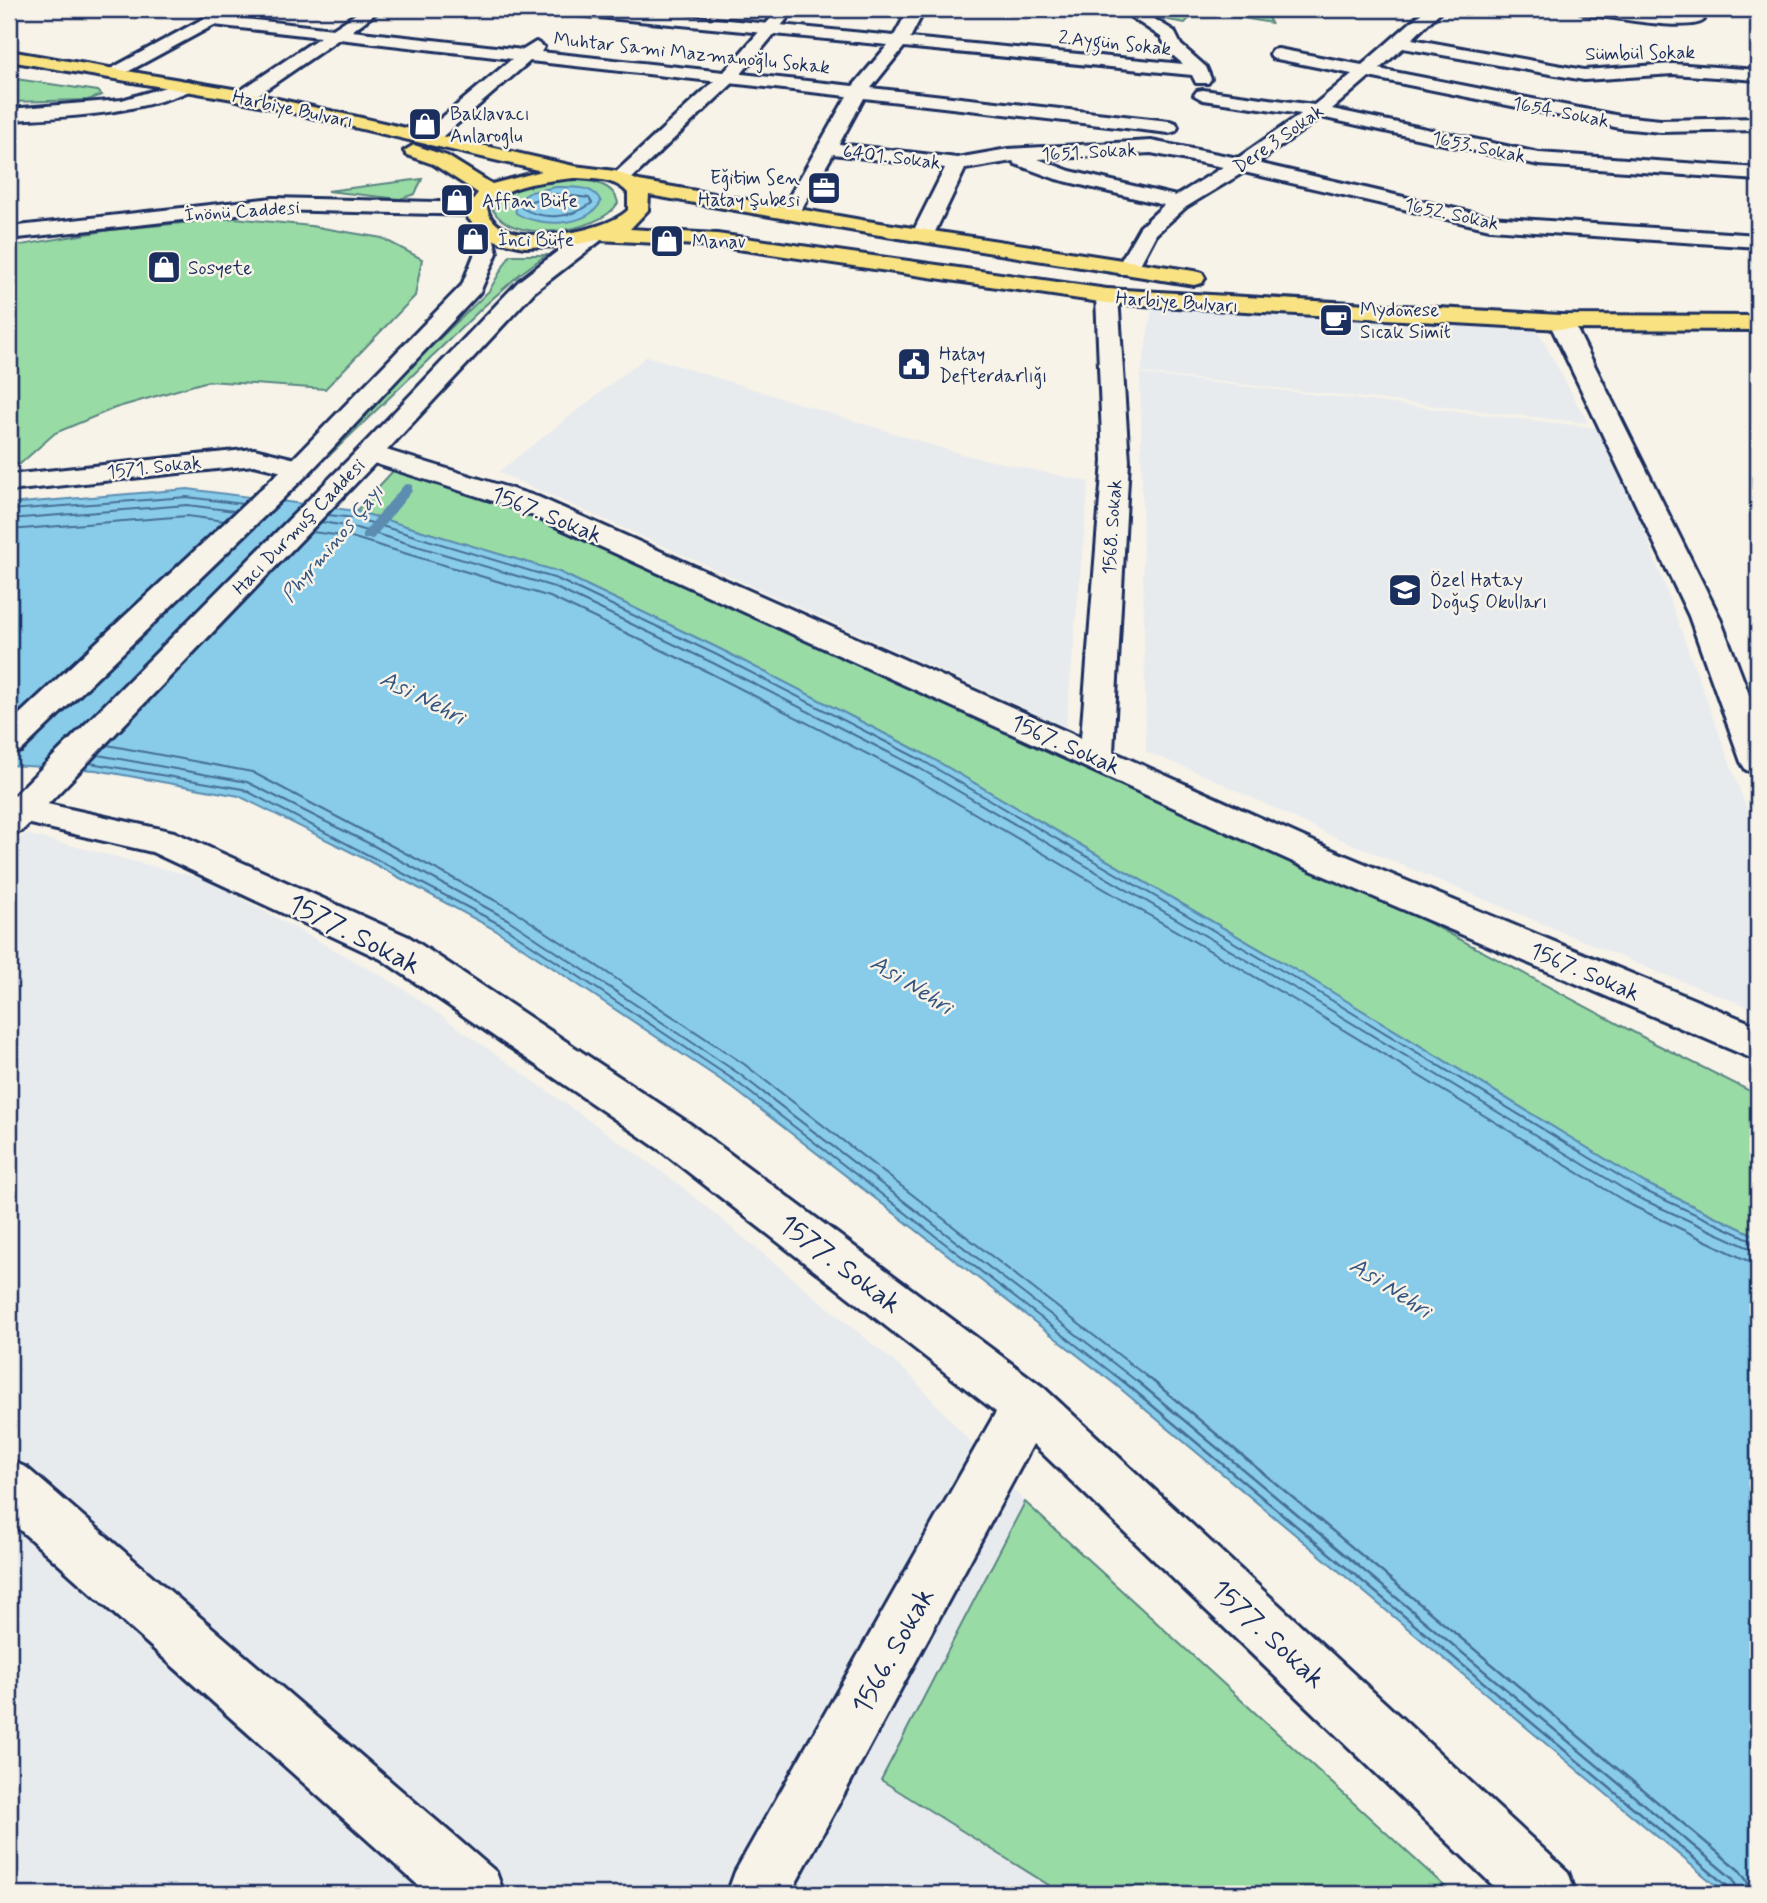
<svg xmlns="http://www.w3.org/2000/svg" width="1767" height="1903" font-family="Mynerve,sans-serif">
<style>
.built{fill:#e8ebee}
.green{fill:#99dba5;stroke:#5a8582;stroke-width:2}
.water{fill:#88cce9;stroke:#5c8db1;stroke-width:2}
.lines{fill:none;stroke-linecap:round;stroke-linejoin:round}
.shore-far1{stroke:#476e96;stroke-width:2}
.shore{stroke:#476e96;stroke-width:2.5}
.stream{fill:#5c8db1;fill-rule:evenodd}
.minor-casing{stroke:#1b2f5e;stroke-width:6}
.tertiary-casing{stroke:#1b2f5e;stroke-width:6}
.secondary-casing{stroke:#1b2f5e;stroke-width:6}
.primary-casing{stroke:#1b2f5e;stroke-width:6}
.minor{fill:#f7f3e8;fill-rule:evenodd}
.tertiary{fill:#f7f3e8;fill-rule:evenodd}
.secondary{fill:#f7f3e8;fill-rule:evenodd}
.primary{fill:#f8e281;fill-rule:evenodd}
.labels{text-anchor:middle;stroke-width:5;stroke-linejoin:round;paint-order:stroke}
.far-street-label{font-size:19px;fill:#1b2f5e;stroke:#f7f3e8}
.far-poi-label{font-size:19px;fill:#1b2f5e;stroke:#f7f3e8;text-anchor:start}
.far-water-label{font-size:21px;font-style:italic;fill:#365681;stroke:#f7f3e8}
.street-label{font-size:23px;fill:#1b2f5e;stroke:#f7f3e8}
.water-label{font-size:24px;font-style:italic;fill:#365681;stroke:#f7f3e8}
.near-street-label{font-size:28px;fill:#1b2f5e;stroke:#f7f3e8}
</style>
<rect width="100%" height="100%" fill="#f7f3e8"/>
<filter id="ink" filterUnits="userSpaceOnUse"><feTurbulence type="fractalNoise" baseFrequency=".0143" numOctaves="2"/><feDisplacementMap in="SourceGraphic" scale="14" xChannelSelector="R" yChannelSelector="G"/><feConvolveMatrix kernelMatrix="1 2 1 2 8 2 1 2 1" color-interpolation-filters="sRGB"/></filter>
<g filter="url(#ink)">
<!-- built -->
<path class="built" d="M1153 303 1535 326 1588 423 1141 373Z
M647 356 961 454 1089 482 1066 727 498 472Z
M1140 374 1607 429 1758 839V1010L1660 973 1328 834 1204 775 1146 752Z
M26 834 208 880 398 985 676 1182 909 1374 1025 1502 881 1780 1063 1894H9V849Z"/>
<!-- green -->
<path class="green" d="M1141 9H1263L1271 23 1197 10 1185 23 1157 18Z
M9 78 98 91 102 95 88 100 9 102Z
M422 179 415 194 400 199 327 191Z
M557 179C577 180 613 178 618 203 599 234 511 244 493 210 499 185 535 182 557 179Z
M235 218 311 226 382 238 422 259 415 296 325 389 208 381 115 408 55 433 20 464 9 465V247L110 230Z
M510 255H546L520 274 482 308 330 455 405 372 489 291Z
M405 458 1291 849 1650 1041 1758 1095V1237L1645 1183 1304 975 926 755 720 649 559 572 356 511Z
M1025 1502 1453 1894H1063L881 1780Z"/>
<!-- water -->
<path class="water" d="M556 187C571 187 595 185 601 202 586 228 538 227 516 213L515 202 531 192Z
M188 489 356 511 559 572 720 649 926 755 1304 975 1645 1183 1758 1237V1894H1726L1116 1385 730 1086 499 932 367 860 239 796 96 770 9 765V504Z"/>
<g class="lines">
<!-- shore-far1 -->
<path class="shore-far1" d="M557 194 589 198 592 203C572 218 544 221 522 208L524 203Z
M9 510 187 497 243 504
M328 515 355 518 557 579 717 655 923 761 1300 981 1641 1189 1758 1243
M9 519 187 505 235 511
M321 522 353 527 554 587 713 663 919 768 1296 989 1637 1197 1758 1252
M9 530 187 516 225 521
M312 532 351 537 550 597 708 672 914 778 1291 998 1631 1205 1746 1260 1758 1262
M107 745 252 772 513 910 744 1064 1155 1383
M98 755 247 782 374 846 507 919 738 1073 1139 1383
M90 763 243 789 503 926 734 1080 1125 1383"/>
<!-- shore -->
<path class="shore" d="M1123 1381 1727 1886 1730 1894
M1137 1381 1733 1879 1739 1894
M1153 1381 1740 1871 1747 1881 1750 1894"/>
<!-- stream -->
<path class="stream" d="M1163 9H1171L1164 21H1158Z
M408 484 412 485V491L373 539H363V533L404 485Z"/>
<!-- minor casing -->
<g class="minor-casing">
<path id="minor" d="M221 9H240L229 17 333 29 363 9H381L352 31 523 50 536 42 544 47 541 52 853 86 888 45 566 14 558 9H612L894 36 909 9H925L910 38 1183 64 1169 52 1161 37 1119 9H1138L1174 31 1181 45 1206 67 1211 79 1208 83H1196L1192 75 904 47 871 88 1169 121 1176 123 1178 127 1176 131 1169 133 864 98 839 144 957 158 1008 149 1151 141 1238 158 1301 114 1203 100 1194 95 1197 91 1203 90 1314 105 1352 74 1272 58 1270 54 1272 50 1278 49 1362 65 1426 9H1443L1412 39 1584 70 1673 64 1758 70V80L1673 74 1584 80 1403 48 1379 69 1620 116 1661 120 1758 118V130L1661 132 1620 128 1369 77 1332 109 1539 153 1758 168V180L1539 165 1321 117 1257 163 1490 217 1758 235V247L1490 229 1244 172 1186 207 1156 234 1135 274H1119L1116 269 1140 227 1164 205 1056 179 1015 164 1013 161 965 169 933 236 930 241H914L911 236 945 168 833 154 797 217H783L780 213 847 96 530 61 435 143 428 145 419 139 421 135 512 59 339 39 249 101 243 102 234 97 237 93 320 37 214 25 118 77 112 78 103 73ZM1151 153 1223 167 1176 196 1070 171 1038 159Z
M1576 9H1620L1696 15 1704 20C1691 33 1606 16 1584 14Z
M1107 289 1115 291 1118 296 1129 461 1113 752 1339 853 1758 1026V1061L1313 871 518 509 361 459 357 453 361 447 370 445 538 497 1081 738 1103 461 1096 296 1099 291Z
M1561 315 1569 317 1573 322 1719 616 1758 718V774L1746 770 1741 762 1689 616 1549 322 1553 317Z
M254 449 308 462 312 468 308 474 299 476 254 465 9 491V475Z
M20 798 174 832 409 937 690 1124 1044 1388 1568 1872 1576 1894H1502L1033 1444 790 1894H727L735 1872 996 1412 660 1150 381 959 152 852 9 819V801Z
M9 1460 27 1468 496 1872 504 1894H428L9 1520Z"/>
</g>
<!-- tertiary casing -->
<g class="tertiary-casing">
<path id="tertiary" d="M186 81 192 82 195 86 192 90C134 114 71 117 9 120V109L122 100Z
M273 198 476 203 483 205 486 209 483 213 476 215 273 210 9 239V227Z"/>
</g>
<!-- secondary casing -->
<g class="secondary-casing">
<path id="secondary" d="M779 9H795L736 80 627 183H613L610 179 613 175 724 72Z
M482 217 489 219 497 253 480 292 308 474 21 751 9 754V724L290 462 462 285 475 253 472 223 475 219Z
M592 230 600 231 603 236 600 241 535 291 379 459 22 831 9 835V801L361 447 519 281 584 231Z"/>
</g>
<!-- primary casing -->
<g class="primary-casing">
<path id="primary" d="M9 51 233 89 574 166 615 171 639 181 867 221 1194 271 1202 273 1205 278 1202 283 1194 285 867 233 649 195 648 210 630 229 717 234 1107 289 1561 315 1758 316V330L1561 329 1107 303 717 246 598 240 567 246 524 247 497 241 481 234 468 218 467 207 478 193 433 164 407 155 404 151 414 145 447 156 492 184 542 171 233 99 9 61ZM574 178C593 179 615 178 628 193V210C604 234 493 253 487 207 504 184 547 181 574 178Z"/>
</g>
<!-- minor -->
<use href="#minor" class="minor"/>
<!-- tertiary -->
<use href="#tertiary" class="tertiary"/>
<!-- secondary -->
<use href="#secondary" class="secondary"/>
<!-- primary -->
<use href="#primary" class="primary"/>
</g>
</g>
<!-- icons -->
<defs>
<g id="shop-square" transform="scale(1.75)"><rect x="-9" y="-9" width="18" height="18" rx="4" fill="#1b2f5e" stroke="#f7f3e8"/><path d="M-5-2.5h2.3a2.7 3.5 0 0 1 5.4 0H5L5.5 6h-11ZM-1.5-2.5h3a1.5 2.3 0 0 0-3 0Z" fill="#fff"/></g>
<g id="office-square" transform="scale(1.75)"><rect x="-9" y="-9" width="18" height="18" rx="4" fill="#1b2f5e" stroke="#f7f3e8"/><path d="M-6-3h4V-5.5h4V-3h4V5H-6ZM-1-4.5V-3h2v-1.5ZM-6 0V1H6V0Z" fill="#fff"/></g>
<g id="cafe-square" transform="scale(1.75)"><rect x="-9" y="-9" width="18" height="18" rx="4" fill="#1b2f5e" stroke="#f7f3e8"/><path d="M-5.5-4.5H6V0H3Q3 3.5 0 3.5H-2.5Q-5.5 3.5-5.5 0ZM3-3.2v2h1.7v-2ZM-6 4.5H4V6H-6Z" fill="#fff"/></g>
<g id="civic-square" transform="scale(1.75)"><rect x="-9" y="-9" width="18" height="18" rx="4" fill="#1b2f5e" stroke="#f7f3e8"/><path d="M-.6-6.5H3V-4.5H.6V-3L4-1V1h2V6H-6V1h2V-1L-.6-3ZM-1.2 2.5V6h2.4V2.5Z" fill="#fff"/></g>
<g id="school-square" transform="scale(1.75)"><rect x="-9" y="-9" width="18" height="18" rx="4" fill="#1b2f5e" stroke="#f7f3e8"/><path d="M0-5L7-2L0 1L-7-2ZM-4 1L0 2.5L4 1V4Q0 6-4 4Z" fill="#fff"/></g>
</defs>
<g fill-rule="evenodd">
<use href="#shop-square" x="425" y="124"/>
<use href="#office-square" x="824" y="188"/>
<use href="#shop-square" x="457" y="200"/>
<use href="#shop-square" x="473" y="239"/>
<use href="#shop-square" x="667" y="241"/>
<use href="#shop-square" x="164" y="267"/>
<use href="#cafe-square" x="1336" y="320"/>
<use href="#civic-square" x="914" y="364"/>
<use href="#school-square" x="1405" y="590"/>
</g>
<g class="labels">
<!-- far-street labels -->
<g class="far-street-label">
<text transform="translate(1115 42) rotate(6)" y="7">2.Aygün Sokak</text>
<text transform="translate(692 52) rotate(6)" y="7">Muhtar Sami Mazmanoğlu Sokak</text>
<text transform="translate(1640 52) rotate(-1)" y="7">Sümbül Sokak</text>
<text transform="translate(293 108) rotate(12)" y="7">Harbiye Bulvarı</text>
<text transform="translate(1561 111) rotate(11)" y="7">1654. Sokak</text>
<text transform="translate(1278 138) rotate(-35)" y="7">Dere 3 Sokak</text>
<text transform="translate(1479 146) rotate(12)" y="7">1653. Sokak</text>
<text transform="translate(1089 151) rotate(-3)" y="7">1651. Sokak</text>
<text transform="translate(892 156) rotate(7)" y="7">6401. Sokak</text>
<text transform="translate(242 210) rotate(-4)" y="7">İnönü Caddesi</text>
<text transform="translate(1452 213) rotate(12)" y="7">1652. Sokak</text>
<text transform="translate(1177 301) rotate(4)" y="7">Harbiye Bulvarı</text>
<text transform="translate(154 466) rotate(-6)" y="7">1571. Sokak</text>
<text transform="translate(298 526) rotate(-46)" y="7">Hacı Durmuş Caddesi</text>
<text transform="translate(1111 527) rotate(-86)" y="7">1568. Sokak</text>
</g>
<!-- far-poi labels -->
<g class="far-poi-label">
<text x="450" y="120">Baklavacı<tspan x="450" dy="22">Anlaroglu</tspan></text>
<text x="800" y="184" text-anchor="end">Eğitim Sen<tspan x="800" dy="22">Hatay Şubesi</tspan></text>
<text x="482" y="207">Affan Büfe</text>
<text x="498" y="246">İnci Büfe</text>
<text x="692" y="248">Manav</text>
<text x="188" y="274">Sosyete</text>
<text x="1360" y="316">Mydonese<tspan x="1360" dy="22">Sıcak Simit</tspan></text>
<text x="939" y="360">Hatay<tspan x="939" dy="22">Defterdarlığı</tspan></text>
<text x="1430" y="586">Özel Hatay<tspan x="1430" dy="22">Doğuş Okulları</tspan></text>
</g>
<!-- far-water labels -->
<g class="far-water-label">
<text transform="translate(332 543) rotate(-50)" y="7">Phyrminos Çayı</text>
</g>
<!-- street labels -->
<g class="street-label">
<text transform="translate(547 514) rotate(22)" y="8">1567. Sokak</text>
<text transform="translate(1066 744) rotate(24)" y="8">1567. Sokak</text>
<text transform="translate(1585 971) rotate(23)" y="8">1567. Sokak</text>
</g>
<!-- water labels -->
<g class="water-label">
<text transform="translate(423 697) rotate(27)" y="8">Asi Nehri</text>
<text transform="translate(912 984) rotate(32)" y="8">Asi Nehri</text>
<text transform="translate(1391 1287) rotate(33)" y="8">Asi Nehri</text>
</g>
<!-- near-street labels -->
<g class="near-street-label">
<text transform="translate(355 933) rotate(27)" y="10">1577. Sokak</text>
<text transform="translate(841 1263) rotate(37)" y="10">1577. Sokak</text>
<text transform="translate(1269 1633) rotate(43)" y="10">1577. Sokak</text>
<text transform="translate(892 1650) rotate(-61)" y="10">1566. Sokak</text>
</g>
</g>
<!-- margin -->
<rect width="1767" height="1903" fill="none" stroke="#f7f3e8" stroke-width="35"/>
<rect x="18" y="18" width="1732" height="1868" fill="none" stroke="#1b2f5e" stroke-width="2.5" filter="url(#ink)"/>
</svg>
